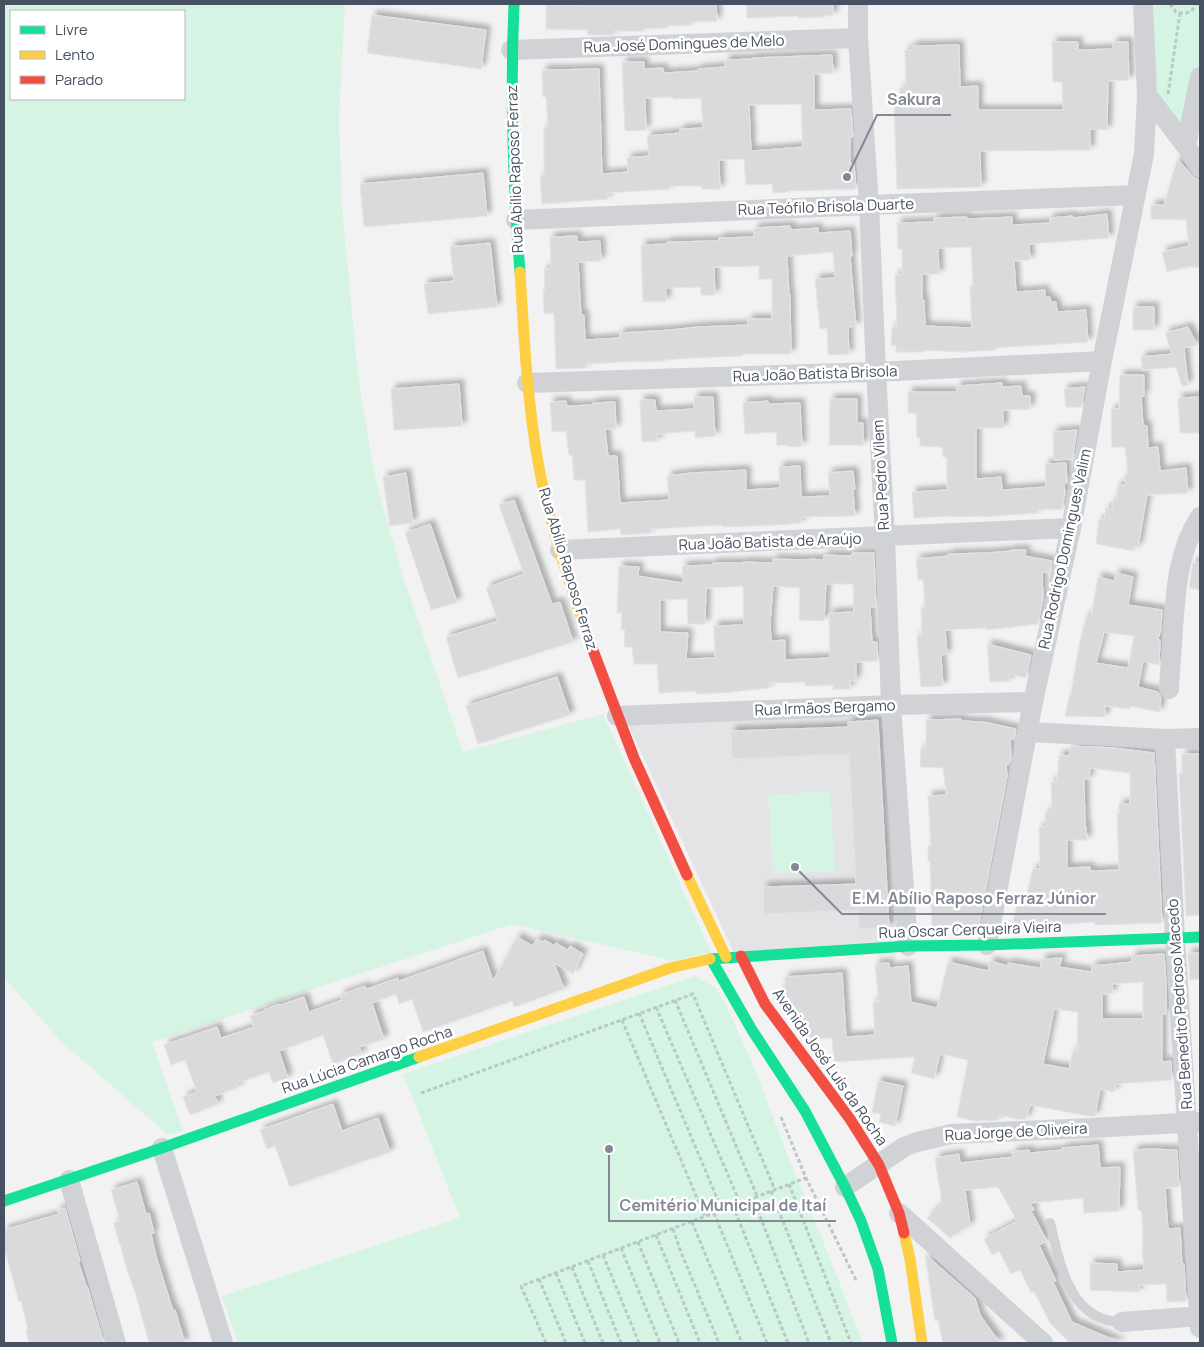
<svg xmlns="http://www.w3.org/2000/svg" width="1204" height="1347" font-family="Manrope,sans-serif">
<style>
.education{fill:#e4e3e5}
.green{fill:#d5f4e4;fill-rule:evenodd}
.building{fill:#dadadd;stroke:#e4e4e5;fill-rule:evenodd;filter:url(#shadow)}
.lines{fill:none;stroke-linecap:round;stroke-linejoin:round}
.path{stroke:#bac8c6;stroke-width:3;stroke-dasharray:4 2.5;stroke-linecap:butt}
.lane{stroke:#d0d2d5;stroke-width:10}
.street{stroke:#d0d2d5;stroke-width:20}
.fast{stroke:#16e098;stroke-width:11}
.slow{stroke:#ffcf43;stroke-width:11}
.jam{stroke:#f24e42;stroke-width:11}
.labels{text-anchor:middle;stroke-width:5;stroke-linejoin:round;paint-order:stroke}
.street-label{font-size:15px;fill:#465161;stroke:#fff}
.leader{fill:none;stroke:#838994;stroke-width:2}
.callout-dot{fill:#838994;stroke:#fff;stroke-width:2}
.callout-label{font-size:16px;text-anchor:middle;font-weight:bold;fill:#838994;stroke:#fff;stroke-width:5;stroke-linejoin:round;paint-order:stroke}
</style>
<defs>
<filter id="shadow"><feDropShadow dx="4.5" dy="-4.5" stdDeviation="2.5" flood-color="#0004"/></filter>
</defs>
<rect width="100%" height="100%" fill="#f3f2f2"/>
<!-- education -->
<path class="education" d="M885 713 902 940 734 953 627 722Z"/>
<!-- green -->
<path class="green" d="M4 4H345L339 119 342 207 356 355 363 408 377 486 404 579 463 752 603 714 711 952 674 961 512 924 152 1042 183 1131 168 1135 63 1043 4 978ZM11 11H184V99H11Z
M1145 4H1200V64L1184 140 1147 95Z
M830 791 835 871 773 874 768 795Z
M695 976 716 988 727 1007 753 1065 790 1161 827 1251 863 1343H238L222 1296 460 1218 403 1074Z"/>
<!-- building -->
<path class="building" d="M588 4H716L717 21 691 22V25L667 26V28L644 29V31H614V35H588V30L546 29V5L588 6Z
M747 4H833V15L824 16V17L798 18V16L747 18Z
M372 15 486 30 481 69 367 53Z
M1052 42H1078V50L1113 49V42H1128L1129 80 1108 81 1107 130 1090 129V150L980 151 981 187 897 189 894 102H900V88H906L905 50H912V46L959 45 960 87 978 86V110H1063L1062 82H1053Z
M832 55 833 73 814 74V110L851 109 853 137H850V164H854L856 189 788 191V192L773 193 772 184 746 185 744 159 719 160 720 189H702V186H670V189L608 193V199L542 204 540 176 544 175V127H548L546 97H543L542 70 599 69 602 174 628 172 627 158 649 156 647 136 680 133V129L703 128 701 98 673 99V97L645 98 646 130 625 131 622 62H644V69L663 68 664 73 698 71V69L725 67V60L752 59V58ZM801 104 803 147 751 151 749 105Z
M1177 160 1185 167 1194 178 1200 180V267H1191V266L1167 272 1162 252 1189 246 1186 220 1151 219V205H1164Z
M483 173 487 216 364 227 360 184Z
M1107 214 1109 238 1029 244 1030 260 1014 261 1016 292 1045 290V297H1050L1051 302H1056L1057 312 1086 310 1088 342 995 348V350L961 352 923 350V352H896V345H891L892 327H897L895 275H902V249H898L897 223 934 222V218L967 217V219L1012 217V225L1050 223V218L1073 216V218ZM971 247 973 286H970L972 328 925 326 924 300H922V274H939L938 248Z
M790 226 791 230 818 228V233L850 231 852 256H850L856 326 848 327 849 354 828 355 827 328 820 329 815 279 835 278 833 252 787 256 789 294H790L791 354H742V356L691 358 665 360V361L638 362V361L586 364V368L556 369 554 313 544 314 543 290H545L544 269H551L550 237 577 236V242L600 241 601 261 578 262 581 315H584L585 340 620 338V333L671 330 697 327 748 325V319H772V279H759V266L714 267 715 295H701V287L666 288V301L643 302 641 245 667 244V242L719 241V238L754 237V228Z
M490 243 497 307 428 314 424 284 454 281 450 247Z
M1133 307H1154V330H1133Z
M1188 327 1197 345 1184 348 1188 385 1182 386 1176 367 1142 370 1141 357 1172 354 1165 333Z
M1120 375H1144V396H1141L1143 425 1147 426 1148 448 1158 447 1160 471 1186 468 1188 493 1147 495 1138 547 1134 546V551L1096 544 1099 519 1104 520 1106 508 1112 509 1113 499H1117V486L1126 485 1124 475 1128 474 1125 447H1112L1111 409H1119Z
M1002 383V387L1021 386 1022 396H1030V409L1003 410V428H976V479L1001 477 1002 490 1046 487 1045 464 1066 463 1067 483H1064L1065 494 1062 509 1038 510V513L983 517V516L953 517V516L914 518 912 492 947 490V457H943L942 447 920 446V438H917L916 413H908V392H957V386Z
M459 384 462 426 394 430 391 389Z
M1085 387 1081 407H1066L1064 389Z
M694 397H713L715 436 695 438V431L657 434 658 441 642 442 640 400H655L656 411 694 409Z
M1200 397V433H1180L1178 398Z
M830 399H857V423H863V445H829Z
M566 401 567 406 593 405V403L615 402 616 429H605L608 456H617L620 503 669 500 667 476 691 473 746 470V490L780 488 779 467 800 466 801 497 830 496 828 473 853 471 855 489 853 490 855 516 801 517 802 523 777 525 723 527V525L651 529V533L621 535 620 529 588 532 585 480H574L572 455H569L566 431 552 432 550 402Z
M768 401V404L800 403 802 446 788 447V445H777L776 432 745 434 743 403Z
M1077 430 1072 459 1054 460 1053 432Z
M406 473 413 523 390 526 383 477Z
M514 500 552 604 560 602 573 642 458 678 446 637 498 621 486 588 524 574 499 505Z
M430 524 457 602 431 610 405 533Z
M1011 550H1026L1025 556 1052 561 1049 572H1042L1043 599 1038 624 986 630V628L945 630 947 654 941 655 943 686 921 687 917 636 922 635 921 609 925 608 923 579 918 580 916 559 948 556V554L987 553 1011 551Z
M852 553H874L876 607H870L872 642H877L878 661 856 662V681H850V689H833V685L805 686V682L769 683V688L720 693 696 694V691L659 693 657 664H634L632 647H624L625 630H621L622 613H617L619 566 639 567 638 576 683 583 682 566 713 565V563H743V562L773 563V559L809 560V559L824 560V555L852 556ZM826 584H853L854 612 829 613 830 658 785 660V640L771 641 770 623 773 586 800 588 799 620 824 621ZM743 586 744 625 714 626 715 658 686 659 688 633 660 632V600L687 599 688 624H705L706 588Z
M1193 562 1200 563V590L1189 588Z
M1116 573 1133 577 1128 605 1162 610 1161 629 1158 639 1160 640 1159 665 1143 661 1138 687 1158 692 1161 698 1159 712 1130 706V709L1105 706V717L1065 716 1070 694H1071L1078 651 1086 616 1091 617 1098 577 1114 581ZM1104 632 1134 636 1128 668 1096 663Z
M987 644 1031 655 1026 678 1010 674V681L990 682Z
M557 677 570 715 478 744 466 706Z
M961 719 962 721 984 722 1016 729 1014 739H1010L1011 757 1009 764H1006L1007 776 978 929 932 930 930 861H928V846H931L928 796 946 795 943 768 920 767 921 749H926V720Z
M878 720 889 927 859 929 858 910 764 914 763 887 856 884 849 754 732 759 731 731 848 727V722Z
M1071 746 1115 748 1154 753 1162 923 1095 925V922L1012 928 1017 903H1025L1033 869H1040L1039 827H1046L1045 813 1052 812 1051 782H1057L1059 755 1069 756ZM1090 768 1130 773V804H1119V814H1117L1119 870 1090 871V867L1067 868V840H1087L1086 826H1085L1084 779H1089Z
M1182 754H1200V915L1186 916 1179 774H1182Z
M517 937 533 946 537 939 543 942 544 940 555 946 556 943 568 950 570 946 583 954 573 974 554 963 564 989 514 1007 512 1001 423 1032 412 999 399 1004 396 994 372 1003 384 1039 359 1047 362 1054 333 1064 323 1035 279 1051 288 1078 273 1083 269 1072 237 1083 239 1087 215 1096 218 1104 190 1115 183 1097 197 1092 185 1060 171 1065 164 1045 217 1027 221 1038 254 1027 250 1016 264 1011V1010L279 1004 280 1005 304 997 309 1012 342 1000 340 995 365 986 367 989 398 978 399 981 483 951 493 981Z
M1188 953H1200V979L1190 980Z
M1164 954 1166 981V1014H1162V1062L1171 1061 1172 1080 1116 1084 1114 1092 1100 1089 1095 1116H1088L1030 1105 1026 1119H1016L1000 1115 999 1120 976 1121 957 1117 968 1060 940 1054 934 1079 911 1073 915 1057 834 1062 832 1038 811 1039 783 1002 782 986H785V977L842 973 846 1037 875 1035 873 1002H879L875 964 889 963V968L908 966 911 1002 937 1008 948 962 988 971 990 961 1008 966V963L1040 968 1042 959 1062 958 1059 967 1092 972V966L1132 962V956ZM1143 982V1019H1102V994L1113 993 1112 984ZM1054 1009 1078 1012 1077 1051 1073 1050 1069 1069 1043 1064Z
M878 1081 903 1086 895 1126 879 1122 881 1114 872 1113Z
M333 1104 342 1131 378 1118 390 1152 290 1187 275 1146 267 1149 260 1130Z
M1098 1145 1100 1168 1120 1167 1119 1211 1084 1213 1083 1198 1030 1203 1034 1210 1031 1211 1047 1241 1039 1245 1056 1281 1053 1282 1072 1322 1121 1343H1070L1050 1323 1034 1291 1031 1293 1020 1270 1011 1274 999 1251 992 1255 984 1239 1017 1221 998 1187 965 1190 970 1225 950 1238 927 1218 942 1204 935 1158 959 1154 960 1163 1013 1157 1012 1152 1029 1150 1030 1153 1062 1150V1148Z
M1150 1149 1177 1150 1179 1187 1165 1188 1168 1229 1180 1228 1182 1264H1184L1186 1301 1167 1302 1166 1284 1139 1285V1292L1090 1290V1263L1117 1264V1272L1144 1270 1142 1248H1143L1142 1214 1140 1210H1138L1133 1150Z
M137 1182 146 1214 149 1213 154 1233 151 1234 156 1256 173 1311 175 1310 185 1343H149L135 1292 126 1267 120 1243H119L114 1223 120 1221 111 1190Z
M65 1208 80 1261H78L86 1286H87L104 1343H29L26 1331 28 1330 21 1301 19 1302 6 1254H4V1230L59 1214 57 1210Z
M925 1254 975 1298 980 1315 1000 1343H943L938 1320 935 1321Z"/>
<g class="lines">
<!-- path -->
<path class="path" d="M1170 4 1176 12C1185 15 1192 13 1196 4
M1168 94 1180 13
M675 1000 757 1196
M656 1007 740 1203
M639 1013 722 1210
M622 1020 705 1217
M421 1093 693 994 775 1190
M781 1117 806 1178 857 1282
M789 1184 851 1343
M771 1191 831 1343
M753 1198 809 1343
M733 1206 788 1343
M714 1213 767 1343
M692 1222 742 1343
M673 1229 681 1252 719 1343
M656 1235 700 1343
M638 1242 679 1343
M621 1248 660 1343
M603 1255 639 1343
M588 1261 621 1343
M572 1267 603 1343
M556 1273 585 1343
M539 1279 566 1343
M546 1343 521 1286 806 1178"/>
<!-- lane -->
<path class="lane" d="M1050 1223C1060 1263 1069 1322 1122 1322"/>
<!-- street -->
<path class="street" d="M858 4V38L869 205 876 372 885 537 891 705 908 946
M511 50 858 38
M1147 95 1186 146 1200 168
M1186 146 1200 77
M516 220 869 205 1136 195
M527 383 876 372 1102 361
M560 550 1071 528
M1169 689C1170 669 1172 648 1173 628 1176 588 1178 551 1200 517
M617 716 891 705 1033 702
M1028 732 1165 739 1200 738
M1165 739 1175 938 1200 1328
M987 945 1033 702 1071 528 1102 361 1144 154 1147 95 1143 4
M162 1148 223 1343
M69 1180 116 1343
M845 1187 904 1147 917 1142 951 1134 1091 1128 1200 1122
M899 1213 1043 1343
M1122 1322 1200 1316"/>
<!-- fast -->
<path class="fast" d="M514 4C510 94 513 183 520 272
M710 959 908 946 987 945 1200 937
M711 959 752 1030 805 1111 845 1187 861 1221 878 1269 892 1343
M4 1201 162 1148 419 1057"/>
<!-- slow -->
<path class="slow" d="M520 272C524 336 527 399 538 462 549 524 570 585 591 645
M687 875 726 957
M419 1057 670 968 710 959
M904 1233 910 1259 922 1343"/>
<!-- jam -->
<path class="jam" d="M591 645 634 758 687 875
M741 956 765 1004 850 1119 879 1165 899 1213 904 1233"/>
</g>
<g class="labels">
<!-- street labels -->
<g class="street-label">
<text transform="translate(684 44) rotate(-2)" y="5">Rua José Domingues de Melo</text>
<text transform="translate(515 169) rotate(-92)" y="5">Rua Abílio Raposo Ferraz</text>
<text transform="translate(826 207) rotate(-2)" y="5">Rua Teófilo Brisola Duarte</text>
<text transform="translate(815 374) rotate(-2)" y="5">Rua João Batista Brisola</text>
<text transform="translate(881 475) rotate(-93)" y="5">Rua Pedro Vilem</text>
<text transform="translate(770 542) rotate(-2)" y="5">Rua João Batista de Araújo</text>
<text transform="translate(1065 549) rotate(-78)" y="5">Rua Rodrigo Domingues Valim</text>
<text transform="translate(568 569) rotate(73)" y="5">Rua Abílio Raposo Ferraz</text>
<text transform="translate(825 708) rotate(-2)" y="5">Rua Irmãos Bergamo</text>
<text transform="translate(970 930) rotate(-2)" y="5">Rua Oscar Cerqueira Vieira</text>
<text transform="translate(1180 1004) rotate(-94)" y="5">Rua Benedito Pedroso Macedo</text>
<text transform="translate(367 1060) rotate(-19)" y="5">Rua Lúcia Camargo Rocha</text>
<text transform="translate(830 1067) rotate(55)" y="5">Avenida José Luís da Rocha</text>
<text transform="translate(1016 1132) rotate(-3)" y="5">Rua Jorge de Oliveira</text>
</g>
</g>
<!-- callouts -->
<path class="leader" d="M847 177L877 115H951M795 867L842 914H1106M609 1149L609 1221H836"/>
<g class="callout-dot">
<circle cx="847" cy="177" r="5"/>
<circle cx="795" cy="867" r="5"/>
<circle cx="609" cy="1149" r="5"/>
</g>
<g class="callout-label">
<text x="914" y="105">Sakura</text>
<text x="974" y="904">E.M. Abílio Raposo Ferraz Júnior</text>
<text x="723" y="1211">Cemitério Municipal de Itaí</text>
</g>
<!-- border -->
<rect width="1204" height="1347" fill="none" stroke="#465161" stroke-width="10"/>
<!-- legend -->
<rect x="10" y="10" width="175" height="90" fill="#ffffff" stroke="#b5b9c0"/>
<rect x="20" y="26" width="25" height="8" fill="#16e098" stroke="#b5b9c0"/>
<text x="55" y="35" font-size="15" fill="#465161">Livre</text>
<rect x="20" y="51" width="25" height="8" fill="#ffcf43" stroke="#b5b9c0"/>
<text x="55" y="60" font-size="15" fill="#465161">Lento</text>
<rect x="20" y="76" width="25" height="8" fill="#f24e42" stroke="#b5b9c0"/>
<text x="55" y="85" font-size="15" fill="#465161">Parado</text>
</svg>
